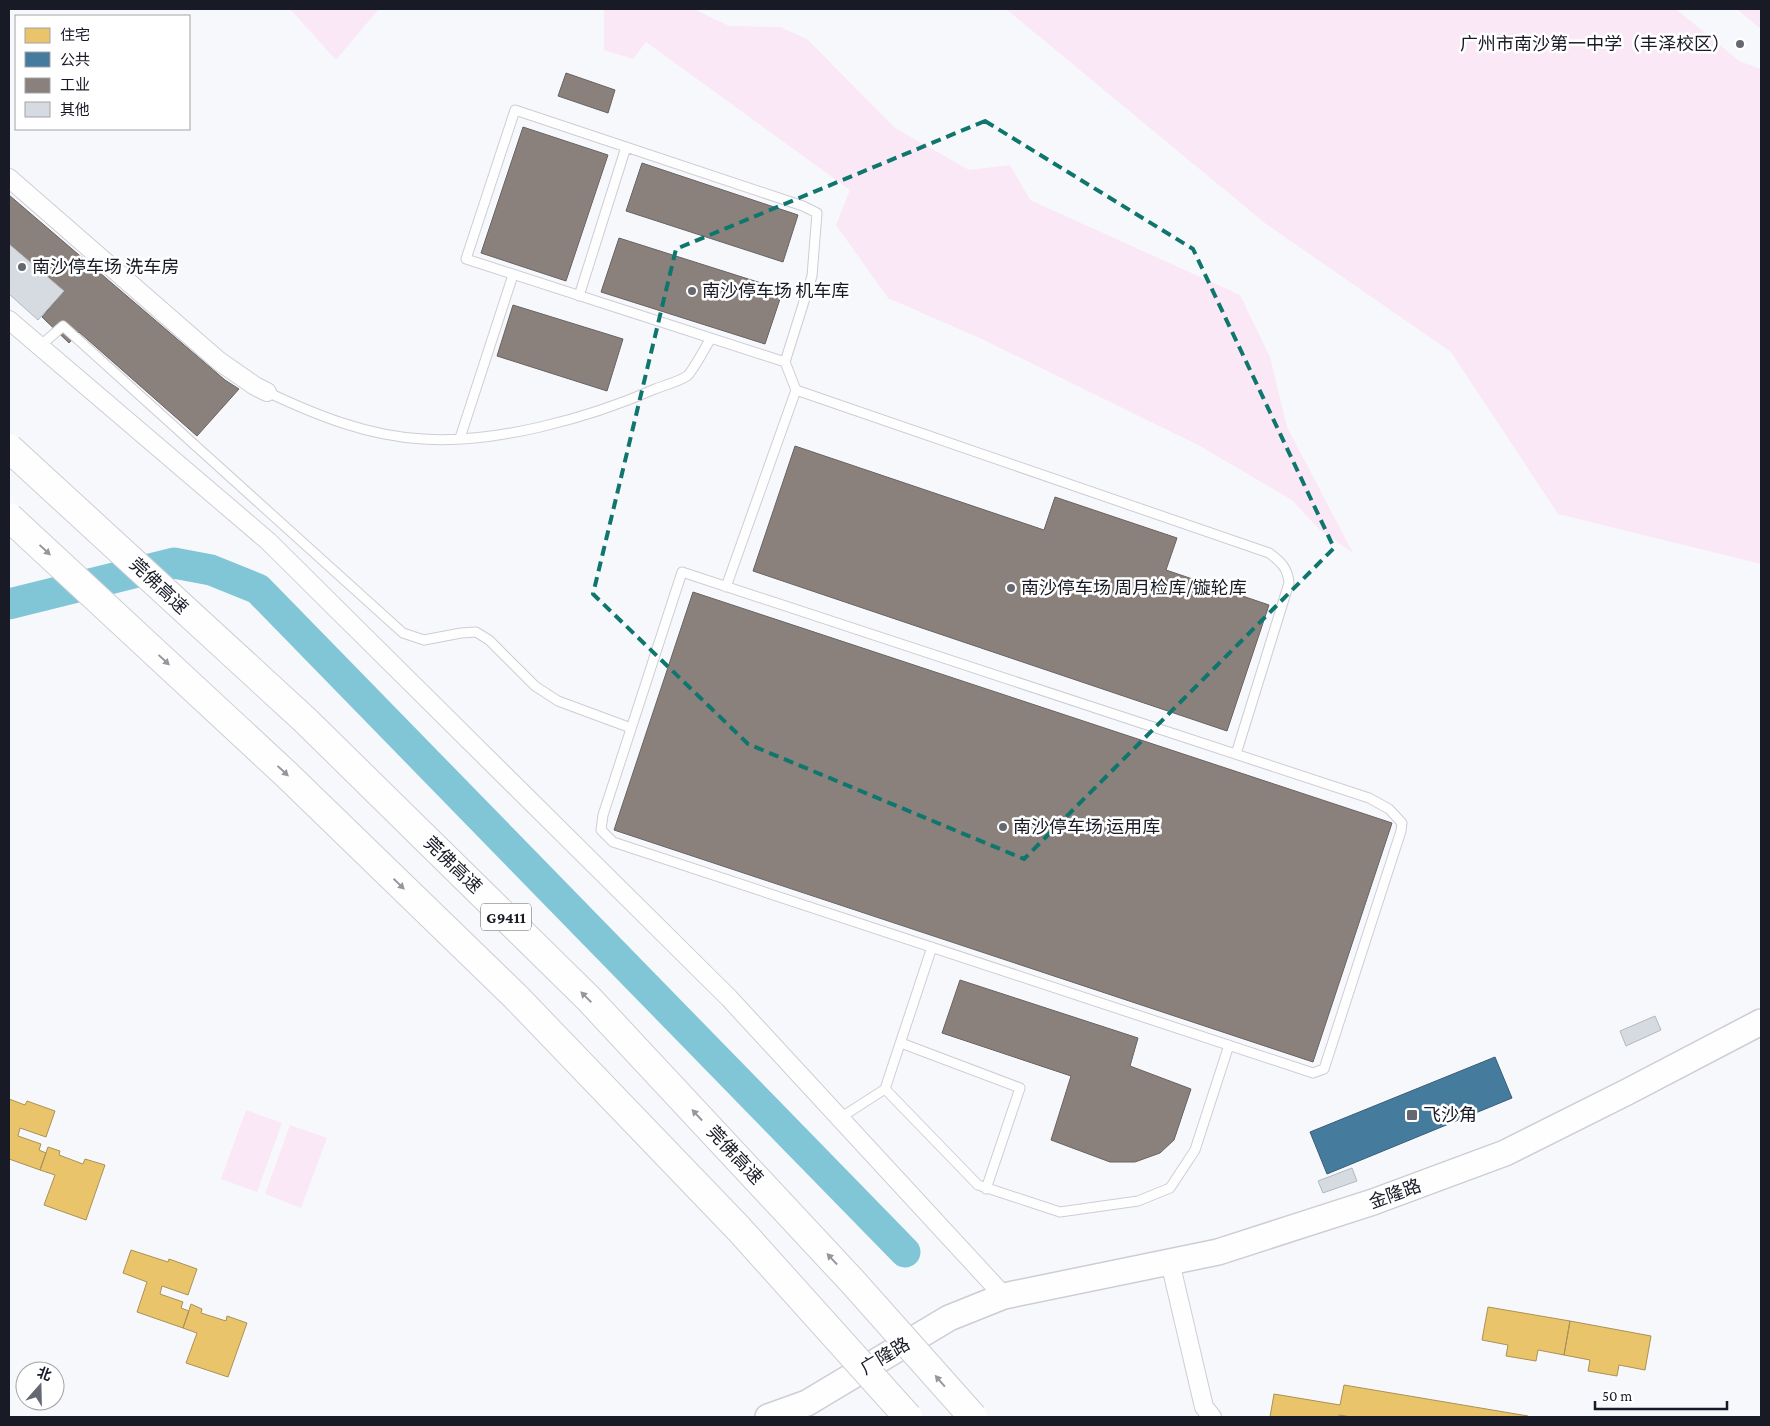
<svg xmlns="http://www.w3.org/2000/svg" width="1770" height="1426" font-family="'Crimson Pro','Noto Sans SC',serif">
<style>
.green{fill:#fae8f6}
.homes{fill:#e9c46a;stroke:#aa9156}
.public{fill:#457b9d;stroke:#385e79}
.industry{fill:#8a817c;stroke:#686262}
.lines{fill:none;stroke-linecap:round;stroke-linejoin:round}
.river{stroke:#81c6d6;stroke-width:31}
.building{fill:#d6dbe2;stroke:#b3b9be}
.lane-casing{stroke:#cdced5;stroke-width:11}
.street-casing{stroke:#cdced5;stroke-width:20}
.secondary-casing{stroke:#cdced5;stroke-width:28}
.lane{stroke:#fefefe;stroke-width:9}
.street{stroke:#fefefe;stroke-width:18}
.secondary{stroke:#fefefe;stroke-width:25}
.highway-bridge-casing{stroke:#cdced5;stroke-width:30;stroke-linecap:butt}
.highway-bridge{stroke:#fefefe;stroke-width:28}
.oneway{fill:#96979d}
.marked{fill:none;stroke:#0f766e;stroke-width:4;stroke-dasharray:10 6;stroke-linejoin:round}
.poi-dot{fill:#666871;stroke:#fff;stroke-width:2}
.labels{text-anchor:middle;stroke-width:5;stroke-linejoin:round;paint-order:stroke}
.shield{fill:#fff;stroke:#5d5f67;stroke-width:1}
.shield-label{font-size:16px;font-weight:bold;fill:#181a26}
.poi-label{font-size:18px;fill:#181a26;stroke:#fff;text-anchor:start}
.street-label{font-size:18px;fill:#181a26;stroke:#fff}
</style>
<rect width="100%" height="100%" fill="#f7f8fb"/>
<!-- green -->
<path class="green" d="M290 9H379L336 60Z
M604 9H694L729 26 780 27 807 39 895 128 969 170 1010 165 1030 200 1240 295 1270 357 1287 427 1353 553 1319 529 1292 500 1200 446 984 340 888 298 836 225 850 190 646 42 633 59 604 50Z
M1006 9H1676L1739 61 1761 69V564L1558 514 1451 352 1266 224Z
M1737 9H1761V29Z
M246 1110 282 1123 257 1192 221 1179Z
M290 1125 327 1138 301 1208 265 1194Z"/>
<!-- homes -->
<path class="homes" d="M9 1099 25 1105 27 1101 55 1111 46 1137 20 1128 18 1136 41 1144 39 1150 46 1153 40 1170 9 1159Z
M48 1147 60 1151 59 1155 83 1164 85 1159 105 1165 86 1220 44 1205 55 1175 40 1170Z
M131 1250 168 1262 169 1259 197 1269 188 1295 162 1286 160 1294 183 1302 181 1308 189 1311 183 1328 137 1312 147 1282 123 1273Z
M191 1304 202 1309 201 1313 226 1321 227 1316 247 1323 228 1377 186 1363 197 1333 183 1328Z
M1488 1307 1570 1321 1564 1355 1538 1350 1536 1361 1506 1356 1508 1345 1482 1340Z
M1570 1321 1651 1336 1645 1370 1619 1365 1617 1376 1588 1371 1590 1360 1564 1355Z
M1344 1385 1528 1416 1527 1417H1351L1339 1415 1338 1417H1270L1274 1394 1340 1405Z"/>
<!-- public -->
<path class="public" d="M1495 1057 1512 1098 1327 1174 1310 1132Z"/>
<!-- industry -->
<path class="industry" d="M566 73 615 90 608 113 558 96Z
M523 127 608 155 566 281 481 253Z
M642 163 798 215 783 262 626 211Z
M9 195 225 380 239 389 197 436 79 332 69 343 42 317 64 291 9 244Z
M619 238 783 290 765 344 601 292Z
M513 305 623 339 607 391 497 356Z
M795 446 1044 530 1055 497 1177 538 1166 570 1269 605 1227 731 753 571Z
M693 592 1392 823 1313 1062 614 830Z
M960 980 1138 1038 1130 1066 1191 1089 1174 1140 1160 1153 1135 1162H1110L1051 1140 1071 1076 942 1033Z"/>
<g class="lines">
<!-- river -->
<path class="river" d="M9 604 174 563 211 570 258 589 905 1252"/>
</g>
<!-- building -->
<path class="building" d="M9 244 64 291 38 320 9 294Z
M1655 1016 1661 1030 1626 1046 1620 1031Z
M1352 1168 1357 1181 1323 1193 1318 1181Z"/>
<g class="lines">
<!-- lane casing -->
<g class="lane-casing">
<path id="lane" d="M626 147 803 206 817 213 812 276 785 362
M579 296 626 147 515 110 466 259C572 294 679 327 785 362L796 390
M40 346 63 326 403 633 424 640 461 633 476 632 489 640 535 686 558 701 631 728
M267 392C316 415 367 436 423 439 495 444 589 418 655 389 665 385 678 382 687 376 693 371 706 346 711 338
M460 438 513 275
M682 572 1369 798 1389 809 1402 823 1401 831 1324 1069 1313 1073 613 842 601 830 603 815Z
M726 587 796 390 1269 553C1280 561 1288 568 1289 583L1236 754
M901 1043 1020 1088 986 1189
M885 1089 978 1185 1060 1212 1138 1201 1170 1188 1195 1150 1229 1045
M840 1118 885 1089 932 947"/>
</g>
<!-- street casing -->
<g class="street-casing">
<path id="street" d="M9 178 219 361 255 386 267 392
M9 320 268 541 729 998 1004 1296
M1170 1262 1204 1407 1212 1417"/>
</g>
<!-- secondary casing -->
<g class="secondary-casing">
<path id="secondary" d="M768 1417 807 1403 949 1318 1004 1296 1218 1252 1373 1202 1505 1153 1627 1092 1761 1022"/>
</g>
<!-- lane -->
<use href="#lane" class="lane"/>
<!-- street -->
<use href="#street" class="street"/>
<!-- secondary -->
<use href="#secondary" class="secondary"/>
<!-- highway-bridge casing -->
<g class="highway-bridge-casing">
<path id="highway-bridge" d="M9 448 305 720 588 998 852 1281 973 1417
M9 517 286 774 516 997 739 1229 908 1417"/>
</g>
<!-- highway-bridge -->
<use href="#highway-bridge" class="highway-bridge"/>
</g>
<!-- one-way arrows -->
<defs><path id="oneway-solid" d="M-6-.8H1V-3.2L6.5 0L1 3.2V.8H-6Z" transform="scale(1.25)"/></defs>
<g class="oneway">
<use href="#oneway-solid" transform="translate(45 550) rotate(43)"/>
<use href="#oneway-solid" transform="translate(164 660) rotate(43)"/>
<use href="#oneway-solid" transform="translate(283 771) rotate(43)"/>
<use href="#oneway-solid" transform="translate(399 884) rotate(44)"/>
<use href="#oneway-solid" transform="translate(586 997) rotate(-135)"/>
<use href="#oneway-solid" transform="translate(697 1115) rotate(-133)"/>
<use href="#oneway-solid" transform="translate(832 1259) rotate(-133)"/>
<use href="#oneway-solid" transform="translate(940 1381) rotate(-131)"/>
</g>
<!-- marked area -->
<path class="marked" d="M985 121 1193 249 1334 548 1024 859 748 744 593 594 676 249Z"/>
<!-- markers -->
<g class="poi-dot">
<circle cx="1740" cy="44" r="5"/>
<circle cx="22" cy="267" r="5"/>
<circle cx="692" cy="291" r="5"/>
<circle cx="1011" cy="588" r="5"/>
<circle cx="1003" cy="827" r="5"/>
<rect x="1406" y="1109" width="12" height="12" rx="2.5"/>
</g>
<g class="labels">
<!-- shield labels -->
<rect class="shield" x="481" y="903.5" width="50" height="27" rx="4"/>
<g class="shield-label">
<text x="506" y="923">G9411</text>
</g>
<!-- poi labels -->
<g class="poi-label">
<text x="1730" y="50" text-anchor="end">广州市南沙第一中学（丰泽校区）</text>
<text x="32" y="273">南沙停车场 洗车房</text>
<text x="702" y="297">南沙停车场 机车库</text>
<text x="1021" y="594">南沙停车场 周月检库/镟轮库</text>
<text x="1013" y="833">南沙停车场 运用库</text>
<text x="1423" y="1121">飞沙角</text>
</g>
<!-- street labels -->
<g class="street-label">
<text transform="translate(159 586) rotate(43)" y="6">莞佛高速</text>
<text transform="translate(453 865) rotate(44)" y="6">莞佛高速</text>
<text transform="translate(735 1155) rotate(47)" y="6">莞佛高速</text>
<text transform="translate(1395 1194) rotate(-20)" y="6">金隆路</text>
<text transform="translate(885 1356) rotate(-31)" y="6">广隆路</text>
</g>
</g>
<!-- border -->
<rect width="1770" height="1426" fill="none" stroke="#181a26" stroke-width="20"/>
<!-- legend -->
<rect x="15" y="15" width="175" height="115" fill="#ffffff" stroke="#a3a3a8"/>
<rect x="25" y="28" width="25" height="15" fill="#e9c46a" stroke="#a3a3a8"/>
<text x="60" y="40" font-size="15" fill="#181a26">住宅</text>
<rect x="25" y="52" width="25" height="15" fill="#457b9d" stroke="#a3a3a8"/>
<text x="60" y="65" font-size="15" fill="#181a26">公共</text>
<rect x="25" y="78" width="25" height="15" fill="#8a817c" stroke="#a3a3a8"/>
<text x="60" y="90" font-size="15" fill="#181a26">工业</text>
<rect x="25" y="102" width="25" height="15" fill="#d6dbe2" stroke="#a3a3a8"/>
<text x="60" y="115" font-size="15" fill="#181a26">其他</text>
<!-- north arrow -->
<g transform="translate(40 1386) rotate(20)"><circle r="24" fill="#ffffff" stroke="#a3a3a8"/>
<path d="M0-4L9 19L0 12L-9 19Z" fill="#666871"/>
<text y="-8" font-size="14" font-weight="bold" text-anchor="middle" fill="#181a26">北</text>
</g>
<!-- scale -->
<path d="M1595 1401v8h132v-8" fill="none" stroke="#181a26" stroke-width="2.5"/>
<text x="1602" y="1401" font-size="15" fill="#181a26" stroke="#ffffff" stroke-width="4" paint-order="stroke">50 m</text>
</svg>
